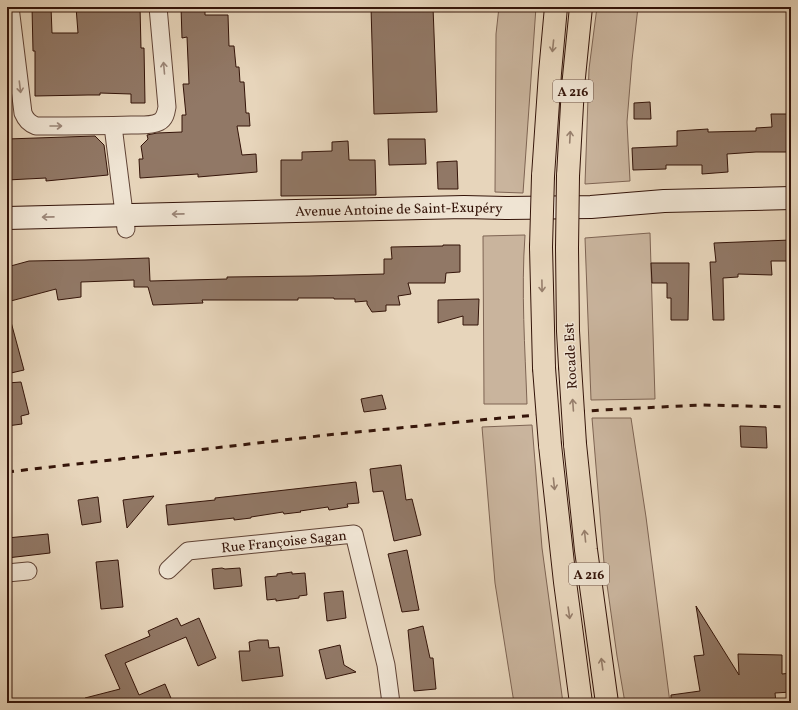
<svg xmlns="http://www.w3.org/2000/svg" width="798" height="710" font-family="Vollkorn,serif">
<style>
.green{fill:#c9b49d;stroke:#7e6453}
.building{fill:#917866;stroke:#341409}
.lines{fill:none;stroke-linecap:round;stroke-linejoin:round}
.street-casing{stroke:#614436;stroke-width:19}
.secondary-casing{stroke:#341409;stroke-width:24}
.highway-casing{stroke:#341409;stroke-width:24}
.street{stroke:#efe4d3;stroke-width:17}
.secondary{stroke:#efe4d3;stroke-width:22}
.highway{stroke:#e7d5bb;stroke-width:22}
.rail{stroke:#341409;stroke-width:3;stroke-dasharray:7 7;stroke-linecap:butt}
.highway-bridge-casing{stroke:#341409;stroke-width:24;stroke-linecap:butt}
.highway-bridge{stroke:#e7d5bb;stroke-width:22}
.oneway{stroke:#967e6b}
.oneway2{stroke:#9b8678}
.labels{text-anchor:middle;stroke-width:3;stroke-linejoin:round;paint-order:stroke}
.shield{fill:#efe4d3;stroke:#6c5246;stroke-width:1}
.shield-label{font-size:13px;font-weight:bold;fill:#341409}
.street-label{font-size:14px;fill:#341409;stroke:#efe4d3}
</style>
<rect width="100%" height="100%" fill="#e7d5bb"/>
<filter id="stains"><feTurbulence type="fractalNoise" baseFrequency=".005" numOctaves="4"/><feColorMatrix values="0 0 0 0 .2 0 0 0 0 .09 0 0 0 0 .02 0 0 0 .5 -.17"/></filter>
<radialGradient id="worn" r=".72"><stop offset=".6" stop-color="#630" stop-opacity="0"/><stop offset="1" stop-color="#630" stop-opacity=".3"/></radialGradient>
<!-- green -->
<path class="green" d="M499 7H536L523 193 495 192 496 34Z
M597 7H638L632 60 627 122 630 181 585 184 589 69Z
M650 233 655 399 591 400 585 238Z
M525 235C521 291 525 348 527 404H484L483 236Z
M592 418H631L646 517 670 703H625L617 656 604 563Z
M532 425 542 548 563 703H514L495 583 482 427Z"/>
<!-- building -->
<path class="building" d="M32 7H51L52 33H78L76 7H95V10H121V7H140L141 48H144L145 103H131V94L100 93V95H88L35 96V51H33Z
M181 7H205V15H228L229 46H234L236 67H239L240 82H244L246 113H249L250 126H237L242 155 256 154 257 172 198 177V174L140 178 139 159H143L141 146 148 139 147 135 157 133 182 132V115H186L183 84H189L187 37 182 38Z
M371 7H433L437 112 374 114Z
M650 102 651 119H634V103Z
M771 114H788L789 134H791V152H756L727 154 728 172 702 174V165H666V169L633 170 632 148 677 146V131L708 129V132L756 131V128L772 127Z
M95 136 104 145 108 175 46 181V178L7 180V139Z
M388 139H425L426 164 389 165Z
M348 141 349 160H375L376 195 281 196V160H302V152L332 151V142Z
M457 161 458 189H438L437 162Z
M791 240V261H771L772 275 738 274V277L723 278 724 320H713L710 262H716L714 243Z
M443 245H460V272L446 273 445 283H408L411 294 398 296 400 305H386V311L372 312 367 304V301L355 302V299H334V298H298V300H202L203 303 153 305 148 287H134V280L81 282V297L58 300 56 289 7 302V267L29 261 85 260 149 258 150 281 227 279V277L309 276 384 274V259H392L391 247 443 246Z
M651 263H689L688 320H671V298H667V283H652Z
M479 299 478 325H463V316L438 323V300Z
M11 322 24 370 11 373 7 357V323Z
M21 382 29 414 21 416 22 424 7 426V383Z
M382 395 386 409 364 412 361 399Z
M740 426 766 427 767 448 741 447Z
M401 465 406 500 412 499 421 535 394 541 383 491 373 492 370 469Z
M356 482 359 503 347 504 348 507 329 510 328 507 300 511 301 512 284 514 283 512 251 517V518L234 520V518L168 525 166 505 215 500V498Z
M154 496 127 528 123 500Z
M98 497 101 522 82 525 78 500Z
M48 534 50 553 7 558V538Z
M407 550 419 610 402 612 388 554Z
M118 560 123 607 101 609 96 562Z
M222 568 225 569 240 568 242 586 214 589 212 569Z
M292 572V574L305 573 307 595 299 596V598L276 601V599L267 600 265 577 277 576V574Z
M343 591 346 618 327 621 324 593Z
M696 606 739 675 738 654 782 655V674L791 673V692L775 693 776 703H671V695L700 691 694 656 704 655Z
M177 618 181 626 199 618 216 658 198 666 186 637 125 663 139 695 165 684 173 703H86L85 698 120 689 105 655 150 636 148 631Z
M423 626 430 658H433L436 689 414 691 408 630Z
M258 640H268L269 648 279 647 283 676 242 681 239 651H250L249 642Z
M340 645 344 665 356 672 326 679 319 650Z"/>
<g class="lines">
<!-- street casing -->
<g class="street-casing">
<g id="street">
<path d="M10 7 23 113C26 120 29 123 36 126 68 126 100 126 131 125 140 125 151 126 159 122 165 119 166 113 167 107L158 7"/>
<path d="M113 126 126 229"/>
<path id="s1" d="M168 570 188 551 354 534 386 665 391 703"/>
<path d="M7 573 28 571"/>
</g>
</g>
<!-- secondary casing -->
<g class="secondary-casing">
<g id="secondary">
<path id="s2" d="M7 218 464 207 506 208 591 207 664 201 791 198"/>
</g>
</g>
<!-- highway casing -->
<g class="highway-casing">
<path id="highway" d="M543 176 550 73 556 7
M568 176 573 87 581 7
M541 247 544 368
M567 248 568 331 570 366
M575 444 586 550 607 703
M550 445 565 582 581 703"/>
</g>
<!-- street -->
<use href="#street" class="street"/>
<!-- secondary -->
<use href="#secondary" class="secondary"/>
<!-- highway -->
<use href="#highway" class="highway"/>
<!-- rail -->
<path class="rail" d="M7 472 327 435 501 418 601 410 701 405 791 407"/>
<!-- highway-bridge casing -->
<g class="highway-bridge-casing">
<path id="highway-bridge" d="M541 247 543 176
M567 248 568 176
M570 366 575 444
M544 368 550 445"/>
</g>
<!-- highway-bridge -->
<use href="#highway-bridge" class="highway-bridge"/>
</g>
<!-- one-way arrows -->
<defs><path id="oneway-shaft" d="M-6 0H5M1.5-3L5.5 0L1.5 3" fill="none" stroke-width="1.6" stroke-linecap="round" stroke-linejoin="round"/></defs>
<g class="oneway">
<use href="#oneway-shaft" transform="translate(553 46) rotate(96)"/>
<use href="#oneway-shaft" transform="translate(570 137) rotate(-87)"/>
<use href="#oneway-shaft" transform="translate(542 286) rotate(89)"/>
<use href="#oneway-shaft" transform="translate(573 405) rotate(-94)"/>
<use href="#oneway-shaft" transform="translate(554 484) rotate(84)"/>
<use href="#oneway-shaft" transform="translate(585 536) rotate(-96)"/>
<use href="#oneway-shaft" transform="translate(569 613) rotate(82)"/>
<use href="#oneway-shaft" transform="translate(602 664) rotate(-98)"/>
</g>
<g class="oneway2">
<use href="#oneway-shaft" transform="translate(164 68) rotate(-95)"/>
<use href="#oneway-shaft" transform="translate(20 87) rotate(83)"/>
<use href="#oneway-shaft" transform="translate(56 126)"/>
<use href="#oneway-shaft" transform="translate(178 214) rotate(179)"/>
<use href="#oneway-shaft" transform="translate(48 217) rotate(179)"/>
</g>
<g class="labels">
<!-- shield labels -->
<g class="shield">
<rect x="553" y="80" width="40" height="22" rx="3"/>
<rect x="569" y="563" width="40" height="22" rx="3"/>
</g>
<g class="shield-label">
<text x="573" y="96">A 216</text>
<text x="589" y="579">A 216</text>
</g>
<!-- street labels -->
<g class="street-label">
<text dy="5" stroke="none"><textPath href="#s2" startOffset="392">Avenue Antoine de Saint-Exupéry</textPath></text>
<text transform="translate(570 356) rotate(-93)" y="5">Rocade Est</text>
<text dy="5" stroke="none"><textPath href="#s1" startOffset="124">Rue Françoise Sagan</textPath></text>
</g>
</g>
<!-- margin -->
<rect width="798" height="710" fill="none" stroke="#e7d5bb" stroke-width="24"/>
<rect x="8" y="8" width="782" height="694" fill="none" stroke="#341409" stroke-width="2"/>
<rect x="12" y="12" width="774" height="686" fill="none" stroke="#341409"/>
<rect width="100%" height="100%" filter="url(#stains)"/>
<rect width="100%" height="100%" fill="url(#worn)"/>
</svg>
